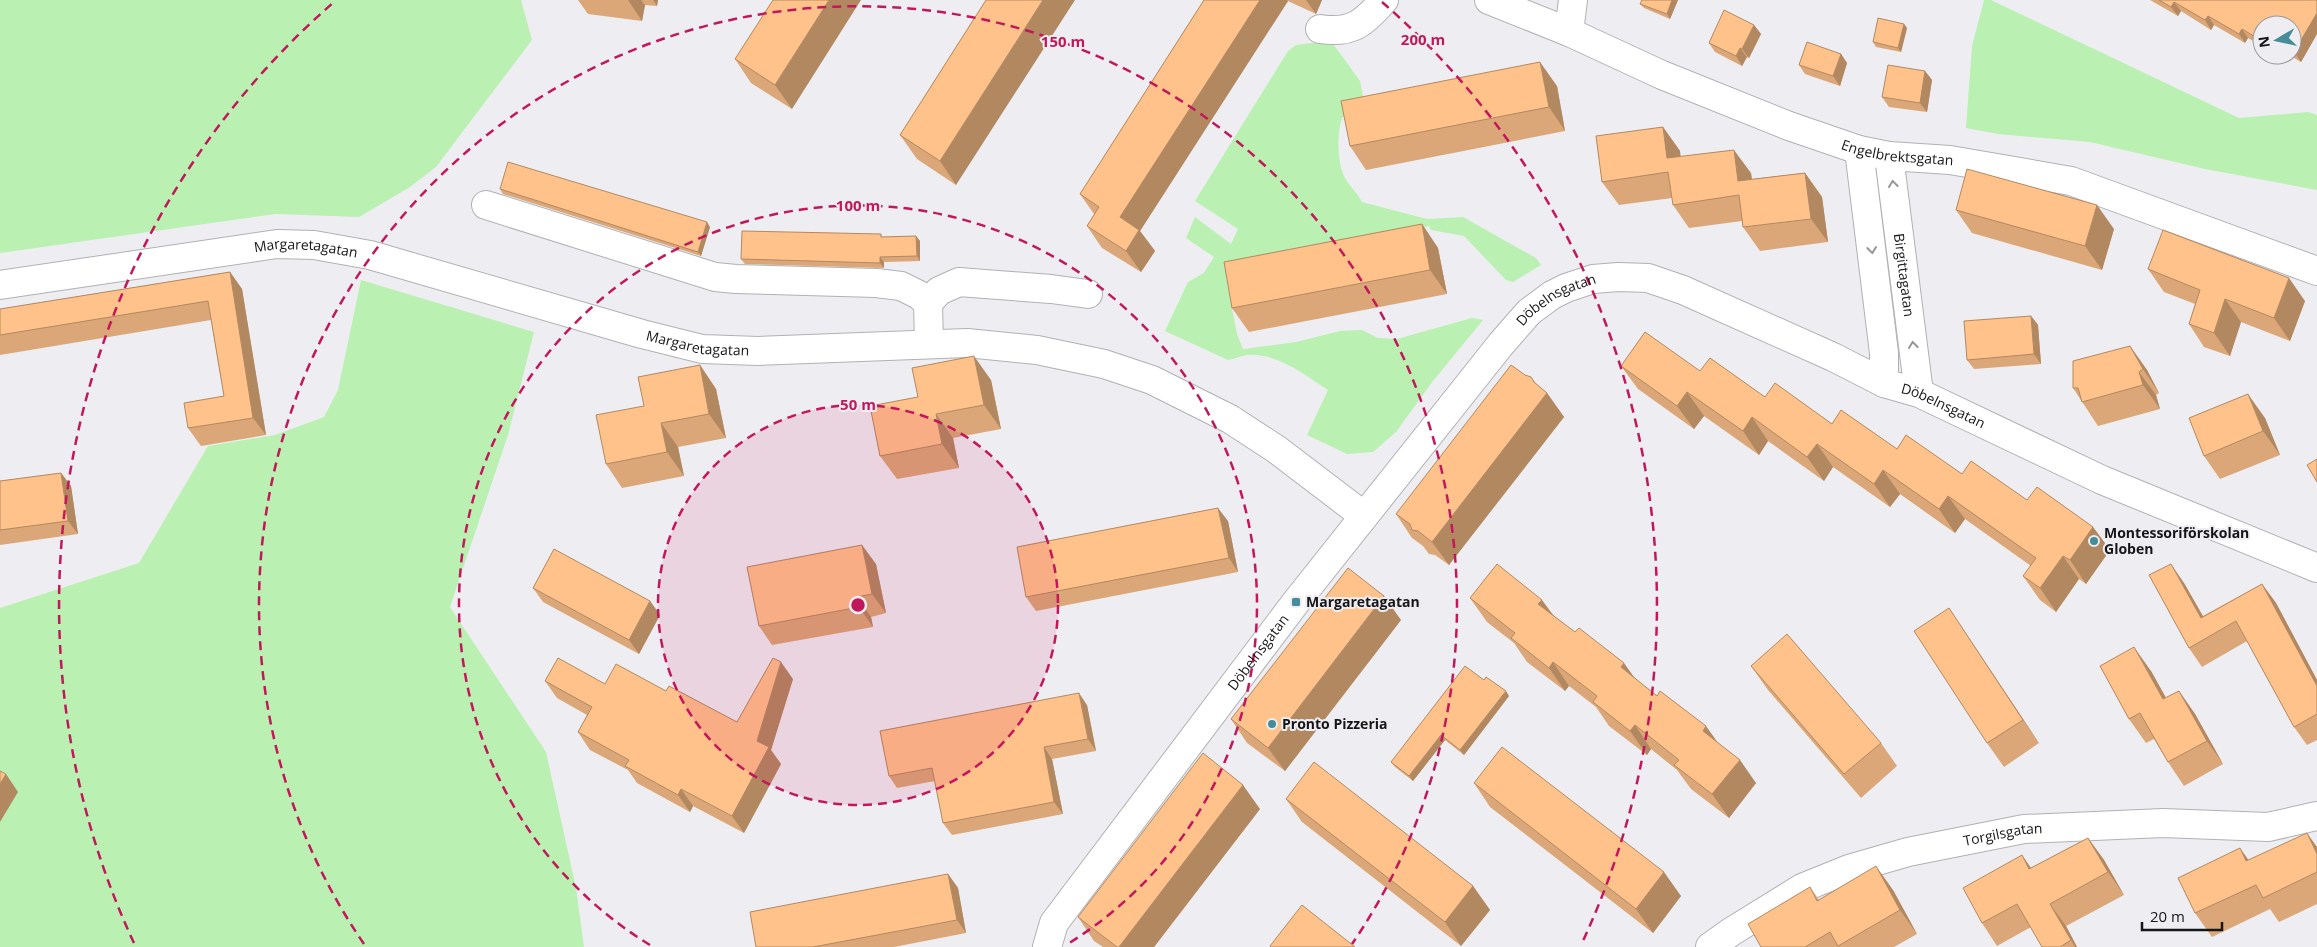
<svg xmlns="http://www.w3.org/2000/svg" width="2317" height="947" font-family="'Open Sans',sans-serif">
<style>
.green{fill:#baf0b2}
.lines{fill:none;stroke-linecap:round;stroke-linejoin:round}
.minor-casing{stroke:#b0b1b4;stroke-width:30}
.minor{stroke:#fff;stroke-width:28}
.wall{fill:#dba778}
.shaded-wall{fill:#b28861}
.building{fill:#ffc28b;stroke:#b28861}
.oneway{stroke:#969697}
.ring{fill:none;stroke:#c2185b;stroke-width:2.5;stroke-dasharray:9 6}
.poi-dot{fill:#478c99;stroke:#eeeef2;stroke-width:2}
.labels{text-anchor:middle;stroke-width:4;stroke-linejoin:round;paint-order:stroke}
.street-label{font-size:14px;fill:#161618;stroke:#eeeef2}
.poi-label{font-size:14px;font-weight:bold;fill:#161618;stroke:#eeeef2;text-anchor:start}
.centre{fill:#c2185b;stroke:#eeeef2;stroke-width:2.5}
.ring-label{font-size:15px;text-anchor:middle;font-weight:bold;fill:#c2185b;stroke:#eeeef2;stroke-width:4;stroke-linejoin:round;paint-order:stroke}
</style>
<rect width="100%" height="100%" fill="#eeeef2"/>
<!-- green -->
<path class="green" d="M0 0H521L532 40 436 167 410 187 359 217 276 214 0 253Z
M1984 0H1991L2239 118 2308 112 2317 115V190L2205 169 2090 142 1998 134 1966 128 1972 46Z
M1320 42 1334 45 1360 81 1363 96 1354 111 1342 118C1337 133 1337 161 1344 176 1348 185 1357 192 1362 202L1427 219 1463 217 1536 258 1541 265 1513 282 1506 280 1464 236 1431 230 1429 226 1233 271 1226 277 1237 334 1243 349 1296 342 1340 331 1362 330 1378 338 1397 339 1472 318 1483 320 1433 381 1396 432 1373 452 1347 454 1307 435 1328 390C1305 375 1276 352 1247 355 1241 356 1234 359 1228 360L1165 331 1188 282 1204 273 1214 257 1186 238 1195 217 1231 244 1238 229 1195 201 1288 51 1296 45Z
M361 280 534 332 508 435 450 607 546 752 576 888 584 947H0V608L139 563 208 446 275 435 324 417 338 390Z"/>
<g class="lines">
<!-- minor casing -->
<g class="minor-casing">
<g id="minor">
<path id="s1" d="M1489 0 1569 32 1662 75 1789 126 1859 150 1889 156 1950 160 2071 181 2317 271"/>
<path d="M1320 29C1352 34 1364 23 1384 0"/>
<path d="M1569 32 1573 0"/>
<path d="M1859 150 1884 353V383"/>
<path id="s2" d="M1889 156 1919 393"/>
<path d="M486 205 715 277 736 279 876 283 901 286 919 295 928 303 929 344"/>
<path id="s3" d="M0 285 277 244 314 245 370 255 642 334 702 349 758 351 967 343 1037 350 1104 364 1152 380 1230 419 1276 449 1364 516"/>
<path d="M928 303 939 291 959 282 1051 289 1088 294"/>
<path id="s4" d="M1047 947 1054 923 1296 602 1501 344 1529 312 1552 295 1566 288 1593 279 1618 277 1648 278 1683 290 1833 357 1884 383 1919 393 2102 480 2317 568"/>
<path id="s5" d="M1710 947 1731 932 1802 888 1849 869 1908 852 2024 829 2163 823 2268 827 2317 816"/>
</g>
</g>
<!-- minor -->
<use href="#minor" class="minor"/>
</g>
<!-- wall -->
<path class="wall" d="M578 0H658L657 6 645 5 642 21 588 14Z
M773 0 792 109 751 83 735 59Z
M986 0 956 185 917 159 900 135Z
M1204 0H1322L1316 14 1288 1 1140 231 1155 251 1141 272 1102 248 1087 226 1094 214 1080 194Z
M1642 0H1678L1670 19 1644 8 1640 4Z
M2150 0H2317V34L2301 62 2289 55H2292V25H2262V46L2248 38 2245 43 2214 25 2211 30 2181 11 2178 16Z
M1904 24 1907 28 1901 52 1876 47 1873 42Z
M1754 25 1761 34 1749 58 1747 57 1742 66 1715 52 1709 43Z
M1841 54 1847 63 1840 86 1805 74 1799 65Z
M1925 71 1932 80 1927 112 1889 107 1882 97Z
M1557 86 1565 131 1366 170 1350 146Z
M1663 127 1680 151V157L1751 173 1752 179 1805 173 1822 197 1828 242 1760 251 1743 227 1742 221 1689 228 1673 205 1672 198 1619 205 1602 182Z
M500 189 710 227 701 256 503 194Z
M1956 210 2114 229 2102 270 1972 233Z
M1422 224 1438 248 1447 294 1249 332 1232 308Z
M881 234 882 237 916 236 920 241V261L884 262V268L745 264 741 259Z
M2148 269 2305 301 2290 341 2241 322 2230 356 2204 347 2189 324 2195 304 2164 292Z
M230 272 242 289 266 435 201 446 188 428 224 396 211 320 0 355V309Z
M2031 316 2038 325 2041 364 1974 369 1967 360Z
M2130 346 2147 370 2159 393 2156 395 2160 409 2098 426 2073 388Z
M700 365 716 389 726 438 678 447 684 476 622 488 606 464 644 406Z
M1621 366 1700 371 2093 527 2110 550 2086 584 2079 579 2056 612 2040 600 2023 576 2031 566 1965 519 1955 533 1900 494 1890 507 1833 467 1824 481 1768 441 1759 455 1704 416 1694 429 1638 389Z
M1525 375 1531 377 1536 385 1547 393 1564 417 1449 565 1435 555 1429 554 1423 546 1412 538 1396 514Z
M991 380 1001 429 953 438 959 468 897 479 880 456 918 397Z
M2265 418 2280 455 2220 479 2204 456Z
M61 473 71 486 78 534 0 545V481Z
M1228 521 1238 572 1036 611 1026 597Z
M876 564 886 613 871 617 873 627 772 645 759 626Z
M2184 583 2203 616 2262 584 2276 603 2317 680V740L2307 745 2294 727 2247 641 2202 667 2189 648Z
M533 588 650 601 660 615 639 654 543 602Z
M1470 598 1554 616 1718 743 1756 783 1729 818 1691 789 1677 770 1651 749 1647 755 1609 726 1596 707 1569 686 1565 691 1527 662 1514 643 1487 622Z
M1949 608 2039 743 2004 767 1987 743Z
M1401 620 1285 771 1247 743 1231 719Z
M1751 666 1881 743 1897 766 1861 798 1768 690Z
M2151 671 2166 698 2179 691 2195 714 2223 764 2184 786 2168 762 2154 739 2146 743 2129 719Z
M793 679 771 750 781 764 744 833 693 806 690 812 637 783 628 770 590 750 578 732 587 715 557 698 545 681 605 684 666 691 737 722Z
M1484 680 1509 696 1464 755 1445 740 1413 781 1395 767 1391 762Z
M1087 705 1096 751 1052 759 1063 814 952 835 943 823 935 781 897 788 889 776Z
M1474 783 1681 896 1653 933 1490 807Z
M1286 799 1473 886 1490 910 1461 946 1302 822Z
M1260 809 1154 947H1103L1094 941 1078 917Z
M2088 838 2104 860 2124 895 2066 926 2077 947H2042L2031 927 1997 946 1982 923 2031 868Z
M2317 847V904L2279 922 2270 909 2212 937 2195 913 2249 860Z
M948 874 958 888 966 933 894 947H756Z
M1810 887 1819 900 1893 890 1917 934 1894 947H1761Z"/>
<!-- shaded-wall -->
<path class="shaded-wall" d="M628 0H641L645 5 642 21Z
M653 0H658L657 6Z
M829 0H861L792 109 775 85Z
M1043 0H1075L956 185 940 161Z
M1260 0H1287L1288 1 1140 231 1155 251 1141 272 1126 251 1120 217Z
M1306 0H1322L1316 14Z
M1672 0H1678L1670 19 1667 14Z
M2174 2 2181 11 2178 16 2171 7Z
M2317 13V34L2301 62 2294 52Z
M2208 16 2214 25 2211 30 2205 20Z
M1904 24 1907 28 1901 52 1898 48Z
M1754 25 1761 34 1749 58 1742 49Z
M2242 29 2248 38 2245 43 2239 34Z
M1740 48 1747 57 1742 66 1736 56Z
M1841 54 1847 63 1840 86 1833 76Z
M1540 62 1557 86 1565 131 1549 107Z
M1925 71 1932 80 1927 112 1920 103Z
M1663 127 1680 151 1684 182 1667 158Z
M1734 150 1751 173 1755 205 1738 181Z
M1805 173 1822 197 1828 242 1811 219Z
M2097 205 2114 229 2102 270 2085 246Z
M707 222 710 227 701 256 698 252Z
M1422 224 1438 248 1447 294 1430 270Z
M916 236 920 241V261L917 256Z
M880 257 884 262V268L880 263Z
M230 272 242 289 266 435 253 418Z
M2289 278 2305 301 2290 341 2274 318Z
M2225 299 2241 322 2230 356 2214 333Z
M2031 316 2038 325 2041 364 2034 354Z
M2130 346 2147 370 2159 393 2143 369Z
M974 356 991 380 1001 429 984 405Z
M700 365 716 389 726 438 709 414Z
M2139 372 2156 395 2160 409 2143 385Z
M1531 377 1545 396 1547 393 1564 417 1449 565 1432 542 1534 382Z
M1687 392 1704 416 1694 429 1677 406Z
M2248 394 2265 418 2280 455 2263 431Z
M936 414 953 438 959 468 942 444Z
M1752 417 1768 441 1759 455 1743 431Z
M661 423 678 447 684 476 667 452Z
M1817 444 1833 467 1824 481 1807 457Z
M1883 470 1900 494 1890 507 1874 484Z
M61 473 71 486 78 534 68 521Z
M1948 496 1965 519 1955 533 1939 509Z
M1218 508 1228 521 1238 572 1229 558Z
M2093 527 2110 550 2086 584 2070 560Z
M862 545 876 564 886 613 872 594Z
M2063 556 2079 579 2056 612 2040 588Z
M2171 564 2184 583 2214 636 2201 618Z
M2262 584 2276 603 2317 680V686Z
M1384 596 1401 620 1285 771 1268 748Z
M857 597 871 617 873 627 859 607Z
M1542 600 1559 623 1538 604Z
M650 601 660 615 639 654 629 640Z
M1949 608 2039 743 2023 720Z
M2134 647 2151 671 2180 723 2163 699Z
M781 662 793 679 771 750 781 764 744 833 732 816 757 741Z
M1553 662 1569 686 1565 691 1549 668Z
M1624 663 1641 687 1621 667Z
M1506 691 1509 696 1464 755 1460 750Z
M2179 691 2195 714 2223 764 2207 741Z
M1079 693 1087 705 1096 751 1088 739Z
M1635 725 1651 749 1647 755 1630 731Z
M1706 726 1723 750 1703 731Z
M1441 735 1445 740 1413 781 1409 776Z
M1044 747 1052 759 1063 814 1054 802Z
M1740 760 1756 783 1729 818 1712 794Z
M6 774 18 792 0 822V784Z
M1243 785 1260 809 1154 947H1119Z
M681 789 693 806 690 812 678 795Z
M2307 833 2317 847V854Z
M2088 838 2104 860 2124 895 2108 872Z
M2240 848 2257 872 2246 861Z
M2022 855 2038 878 2029 869Z
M1876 866 1893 890 1917 934 1900 910Z
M1664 872 1681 896 1653 933 1636 909Z
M948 874 958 888 966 933 957 920Z
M1473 886 1490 910 1461 946 1445 922Z
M2050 904 2066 926 2077 947H2075L2071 940Z"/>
<!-- building -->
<path class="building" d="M773 0H829L775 85 735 59Z
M986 0H1043L940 161 900 135Z
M1204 0H1260L1120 217 1139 230 1126 251 1087 226 1099 207 1080 194Z
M1642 0H1672L1667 14 1640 4Z
M2159 0H2317V13L2294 52 2292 51V25H2262V41L2242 29 2239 34 2208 16 2205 20 2174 2 2171 7Z
M1724 10 1754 25 1742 49 1740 48 1736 56 1709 43Z
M1878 18 1904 24 1898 48 1873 42Z
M1807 42 1841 54 1833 76 1799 65Z
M1540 62 1549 107 1350 146 1341 101Z
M1888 65 1925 71 1920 103 1882 97Z
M1663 127 1667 158 1734 150 1738 181 1805 173 1811 219 1743 227 1739 195 1673 205 1668 172 1602 182 1596 136Z
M508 162 707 222 698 252 500 189Z
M1967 169 2097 205 2085 246 1956 210Z
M1422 224 1430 270 1232 308 1224 262Z
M2163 230 2289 278 2274 318 2225 299 2214 333 2189 324 2200 290 2148 269Z
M742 231 881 234V237L916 236 917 256 880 257V263L741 259Z
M230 272 253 418 188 428 184 403 224 396 208 301 0 335V309Z
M2031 316 2034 354 1967 360 1964 321Z
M1645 332 1700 371 1710 358 1765 397 1775 383 1832 424 1841 410 1897 449 1906 435 1962 474 1971 461 2027 500 2037 487 2093 527 2070 560 2063 556 2040 588 2023 576 2036 558 1948 496 1939 509 1883 470 1874 484 1817 444 1807 457 1752 417 1743 431 1687 392 1677 406 1621 366Z
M2130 346 2143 369 2139 372 2143 385 2082 402 2078 388H2073V361Z
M974 356 984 405 936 414 942 444 880 456 870 406 918 397 912 368Z
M700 365 709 414 661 423 667 452 606 464 596 415 644 406 638 377Z
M1511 365 1525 375 1531 377 1534 382 1547 393 1432 542 1418 531 1412 530 1410 524 1396 514Z
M2248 394 2263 431 2204 456 2189 418Z
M2317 459V482L2307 465Z
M61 473 68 521 0 530V481Z
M1218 508 1229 558 1026 597 1017 547Z
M862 545 872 594 857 597 859 607 759 626 747 567Z
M554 549 650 601 629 640 533 588Z
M1497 564 1542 600 1538 604 1575 632 1579 628 1624 663 1621 667 1657 696 1660 691 1706 726 1703 731 1740 760 1712 794 1674 765 1679 760 1635 725 1630 731 1593 702 1597 696 1553 662 1549 668 1511 638 1515 633 1470 598Z
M2171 564 2201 618 2262 584 2317 686V714L2294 727 2236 621 2189 648 2149 575Z
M1348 568 1384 596 1268 748 1231 719Z
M1949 608 2023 720 1987 743 1914 631Z
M1787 634 1881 743 1844 774 1751 666Z
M2134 647 2163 699 2179 691 2207 741 2168 762 2140 713 2129 719 2100 666Z
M558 658 605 684 616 664 666 691 669 686 737 722 773 658 781 662 757 741 769 747 732 816 681 789 678 795 625 766 629 760 578 732 592 707 545 681Z
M1465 666 1484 680 1486 677 1506 691 1460 750 1441 735 1409 776 1391 762Z
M1079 693 1088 739 1044 747 1054 802 943 823 932 768 889 776 880 731Z
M1502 747 1664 872 1636 909 1474 783Z
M1203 753 1243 785 1119 947H1117L1078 917Z
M1314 762 1473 886 1445 922 1286 799Z
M0 771 6 774 0 784Z
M2307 833 2317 854V872L2263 898 2256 885 2195 913 2178 878 2240 848 2246 861Z
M2088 838 2108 872 2050 904 2071 940 2060 947H2042L2017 904 1982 923 1963 888 2022 855 2029 869Z
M1876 866 1900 910 1838 946 1830 932 1805 947H1761L1748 924 1810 887 1817 901Z
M948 874 957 920 813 947H756L750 912Z
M1302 905 1355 947H1271L1270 946Z"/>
<!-- one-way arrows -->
<defs><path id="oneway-chevron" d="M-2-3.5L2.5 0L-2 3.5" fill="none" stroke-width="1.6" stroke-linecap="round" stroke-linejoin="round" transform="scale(1.25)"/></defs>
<g class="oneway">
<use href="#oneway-chevron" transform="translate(1893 184) rotate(-97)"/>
<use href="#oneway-chevron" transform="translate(1872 250) rotate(83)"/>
<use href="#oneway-chevron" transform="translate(1913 345) rotate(-97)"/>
</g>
<!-- distance rings -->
<circle cx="858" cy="605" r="200" fill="#c2185b" fill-opacity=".12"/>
<g class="ring">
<circle cx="858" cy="605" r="200"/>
<path d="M650 945A399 399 0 1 1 1066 945"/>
<path d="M364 944A599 599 0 1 1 1352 944"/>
<path d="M134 943A799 799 0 0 1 334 2M1382 2A799 799 0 0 1 1582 943"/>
</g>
<!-- markers -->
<g class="poi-dot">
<circle cx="2094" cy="541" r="5"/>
<rect x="1291" y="597" width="10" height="10" rx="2.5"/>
<circle cx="1272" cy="724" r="5"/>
</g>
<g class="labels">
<!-- street labels -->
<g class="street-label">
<text dy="5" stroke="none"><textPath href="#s1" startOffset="438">Engelbrektsgatan</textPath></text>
<text dy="5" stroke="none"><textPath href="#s3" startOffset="309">Margaretagatan</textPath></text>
<text dy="5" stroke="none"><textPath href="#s2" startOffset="120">Birgittagatan</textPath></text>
<text dy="5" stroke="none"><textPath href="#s4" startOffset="829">Döbelnsgatan</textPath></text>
<text dy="5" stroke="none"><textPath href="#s3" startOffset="714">Margaretagatan</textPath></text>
<text dy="5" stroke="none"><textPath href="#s4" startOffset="1249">Döbelnsgatan</textPath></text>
<text dy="5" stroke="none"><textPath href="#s4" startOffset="364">Döbelnsgatan</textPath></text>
<text dy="5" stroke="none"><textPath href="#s5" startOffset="318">Torgilsgatan</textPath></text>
</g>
<!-- poi labels -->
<g class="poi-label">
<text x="2104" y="538">Montessoriförskolan<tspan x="2104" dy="16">Globen</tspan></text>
<text x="1306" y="607">Margaretagatan</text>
<text x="1282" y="729">Pronto Pizzeria</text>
</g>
</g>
<circle cx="858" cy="605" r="8" class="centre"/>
<g class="ring-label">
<text x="1423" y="45">200 m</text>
<text x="1063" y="47">150 m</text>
<text x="858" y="211">100 m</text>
<text x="858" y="410">50 m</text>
</g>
<!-- north arrow -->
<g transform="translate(2277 40) rotate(261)"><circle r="24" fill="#eeeef2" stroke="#98989b"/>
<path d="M0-4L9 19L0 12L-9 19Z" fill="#478c99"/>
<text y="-8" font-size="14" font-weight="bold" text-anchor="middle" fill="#161618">N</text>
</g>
<!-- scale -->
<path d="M2142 922v8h80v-8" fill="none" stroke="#161618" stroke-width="2.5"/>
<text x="2150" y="922" font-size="15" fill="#161618" stroke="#eeeef2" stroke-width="4" paint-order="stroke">20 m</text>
</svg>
